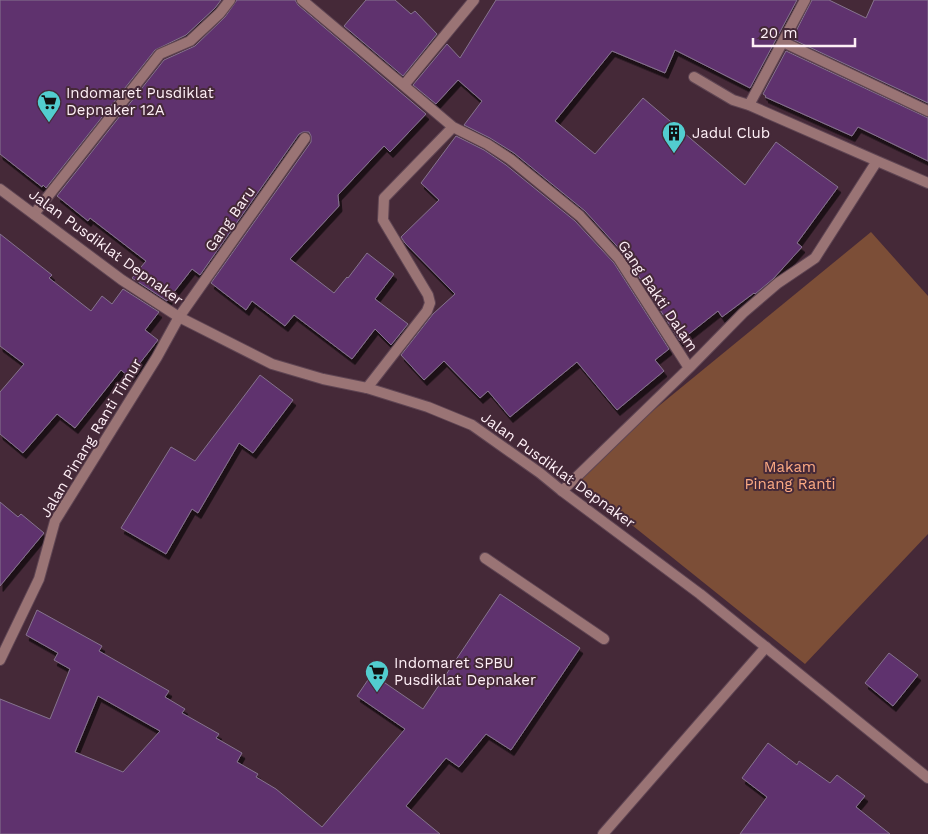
<svg xmlns="http://www.w3.org/2000/svg" width="928" height="834" font-family="'Work Sans',sans-serif">
<style>
.green{fill:#7c4e37}
.building{fill:#5e336e;stroke:#86738e;fill-rule:evenodd;filter:url(#shadow)}
.lines{fill:none;stroke-linecap:round;stroke-linejoin:round}
.service-casing{stroke:#5f4553;stroke-width:12}
.minor-casing{stroke:#5f4553;stroke-width:12}
.tertiary-casing{stroke:#5f4553;stroke-width:12}
.service{stroke:#9a7475;stroke-width:10}
.minor{stroke:#9a7475;stroke-width:10}
.tertiary{stroke:#9a7475;stroke-width:10}
.labels{text-anchor:middle;stroke-width:4;stroke-linejoin:round;paint-order:stroke}
.poi-label{font-size:15px;fill:#feeff6;stroke:#452938;text-anchor:start}
.street-label{font-size:15px;fill:#feeff6;stroke:#452938}
.park-label{font-size:15px;fill:#fcaa83;stroke:#452938}
</style>
<defs>
<filter id="shadow"><feDropShadow dx="3" dy="5.5" stdDeviation="0" flood-color="#0009"/></filter>
</defs>
<rect width="100%" height="100%" fill="#452938"/>
<!-- green -->
<path class="green" d="M871 232 928 296V534L805 664 572 477Z"/>
<!-- building -->
<path class="building" d="M0 0H221L215 8 186 35 155 50 46 188 43 185 42 187 0 154Z
M237 0H295L298 5 426 114 390 152 384 146 338 195 339 206 290 259 334 293 347 277 348 278 367 253 394 274 375 299 408 324 391 345 375 329 352 359 294 315 285 326 252 301 246 310 211 283 311 142V136L309 132H303L299 134 200 275 192 269 167 301 132 278 146 261 90 218 88 221 57 196 164 60 195 46 225 17Z
M366 0H395L411 14 415 11 437 34 403 76 344 26Z
M496 0H797L750 88 675 50 665 73 612 51 555 121 595 154 643 98 745 185 776 142 838 187 797 243 802 247 773 279 755 294 754 293 722 317 718 311 680 341 625 255 585 211 514 153 490 138 464 125 482 101 458 80 436 104 413 85 447 44 460 58Z
M812 0H829L866 18 874 0H928V103L792 39Z
M786 51 928 118V161L858 127 852 136 765 97 766 96 763 94Z
M456 136 484 150 506 165 575 221 614 263 669 349 655 360 664 371 617 410 577 362 510 417 488 391 480 398 444 361 424 380 401 355 433 314 455 294 405 243 401 237 439 200 421 183Z
M0 234 52 275 49 278 91 311 102 296 112 304 123 289 159 312 145 330 158 340 129 377 121 370 75 428 57 414 23 453 0 434V392L24 364 0 346Z
M260 375 293 400 253 453 239 443 198 513 192 509 166 554 121 528 171 447 195 461Z
M0 502 18 517 21 514 44 533 0 586Z
M500 594 580 648 511 750 486 734 459 767 446 758 406 806 440 834H0V699L50 719 70 669 54 660 58 653 26 635 37 610 102 646 99 651 169 691 165 697 185 709 182 713 219 734 216 738 242 753 237 762 258 774 256 777 276 789 322 827 405 729 357 696 372 674 423 709ZM98 696 160 731 123 772 75 752Z
M889 653 918 675 893 706 865 683Z
M768 743 797 765 799 761 830 783 837 775 865 796 856 807 890 834H740L767 797 742 778Z"/>
<g class="lines">
<!-- service casing -->
<g class="service-casing">
<path id="service" d="M485 558 604 639"/>
</g>
<!-- minor casing -->
<g class="minor-casing">
<path id="minor" d="M302 0 453 127 487 144 510 159 580 216 619 259 689 368
M783 42 928 111
M404 85 474 0
M749 105 805 0
M877 161 928 183
M34 214 160 54 190 41 220 13 230 0
M367 388 427 311 430 303 428 295 383 220 384 198 453 127
M562 491 689 368 743 313 778 283 815 258 877 161 749 105 733 100 694 77
M0 660 39 579 55 521 157 357 179 317 305 138
M603 834 766 647"/>
</g>
<!-- tertiary casing -->
<g class="tertiary-casing">
<path id="tertiary" d="M0 189 122 280 179 317 272 364 323 379 367 388 428 407 472 425 540 473 562 491 700 594 928 778"/>
</g>
<!-- service -->
<use href="#service" class="service"/>
<!-- minor -->
<use href="#minor" class="minor"/>
<!-- tertiary -->
<use href="#tertiary" class="tertiary"/>
</g>
<!-- icons -->
<defs>
<g id="supermarket-pin" transform="scale(1.25)"><path d="M0 17L-7.5 6A9.5 9.5 0 1 1 7.5 6Z" fill="#52cdcf" stroke="#452938"/><path d="M-6-5.5h2.5l.6 2H6L4.5 2H-2.5L-4.4-4H-6ZM-1.5 3.2a1.3 1.3 0 1 0 .1 0ZM3 3.2a1.3 1.3 0 1 0 .1 0Z" fill="#111"/></g>
<g id="building-pin" transform="scale(1.25)"><path d="M0 17L-7.5 6A9.5 9.5 0 1 1 7.5 6Z" fill="#52cdcf" stroke="#452938"/><path d="M-4-6H4V6H1V3H-1V6H-4ZM-2.5-4.3h1.7v1.8h-1.7ZM.8-4.3h1.7v1.8H.8ZM-2.5-1h1.7V.8h-1.7ZM.8-1h1.7V.8H.8Z" fill="#111"/></g>
</defs>
<g fill-rule="evenodd">
<use href="#supermarket-pin" x="49" y="102"/>
<use href="#building-pin" x="674" y="133"/>
<use href="#supermarket-pin" x="377" y="672"/>
</g>
<g class="labels">
<!-- poi labels -->
<g class="poi-label">
<text x="66" y="98">Indomaret Pusdiklat<tspan x="66" dy="17">Depnaker 12A</tspan></text>
<text x="692" y="138">Jadul Club</text>
<text x="394" y="668">Indomaret SPBU<tspan x="394" dy="17">Pusdiklat Depnaker</tspan></text>
</g>
<!-- street labels -->
<g class="street-label">
<text transform="translate(230 219) rotate(-55)" y="5">Gang Baru</text>
<text transform="translate(106 247) rotate(36)" y="5">Jalan Pusdiklat Depnaker</text>
<text transform="translate(658 296) rotate(56)" y="5">Gang Bakti Dalam</text>
<text transform="translate(91 438) rotate(-59)" y="5">Jalan Pinang Ranti Timur</text>
<text transform="translate(558 470) rotate(36)" y="5">Jalan Pusdiklat Depnaker</text>
</g>
<!-- park labels -->
<g class="park-label">
<text x="790" y="472">Makam<tspan x="790" dy="17">Pinang Ranti</tspan></text>
</g>
</g>
<!-- scale -->
<path d="M753 38v8h102v-8" fill="none" stroke="#feeff6" stroke-width="2.5"/>
<text x="760" y="38" font-size="15" fill="#feeff6" stroke="#452938" stroke-width="4" paint-order="stroke">20 m</text>
</svg>
